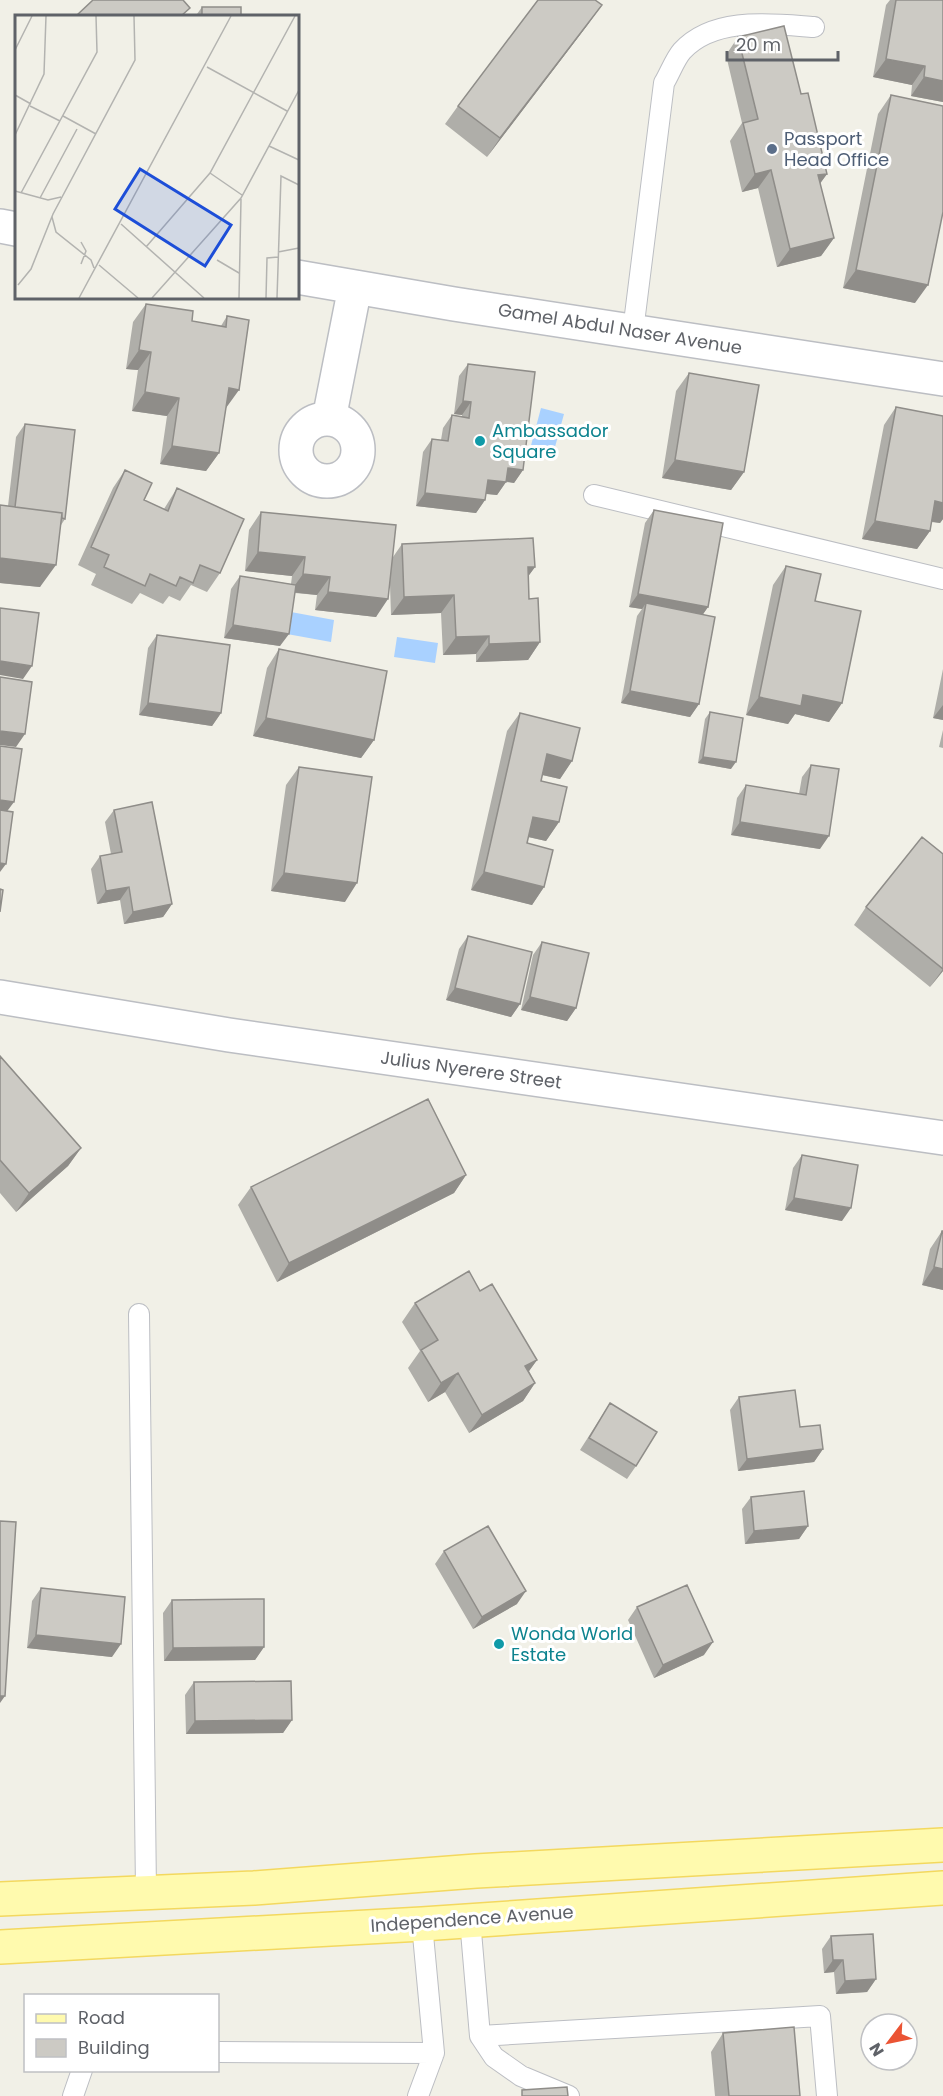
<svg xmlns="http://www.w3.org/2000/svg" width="943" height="2096" font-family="Poppins,sans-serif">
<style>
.water{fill:#a9d1ff}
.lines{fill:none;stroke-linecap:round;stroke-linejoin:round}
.service-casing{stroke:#bcbec3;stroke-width:22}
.minor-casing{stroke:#bcbec3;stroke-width:36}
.primary-casing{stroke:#f3d85f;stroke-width:36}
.service{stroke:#fff;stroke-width:20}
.minor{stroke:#fff;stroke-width:33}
.primary{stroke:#fffaae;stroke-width:33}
.wall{fill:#afaea9}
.shaded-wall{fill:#8f8d89}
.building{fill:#cccac4;stroke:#8f8d89;stroke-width:1.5}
.service-dot{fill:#5c6f8a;stroke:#fff;stroke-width:2}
.culture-dot{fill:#0f9aa8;stroke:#fff;stroke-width:2}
.labels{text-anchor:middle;stroke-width:6;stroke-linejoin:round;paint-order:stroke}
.service-label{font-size:18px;fill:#4e5e75;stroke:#fff;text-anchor:start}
.street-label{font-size:18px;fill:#5f6268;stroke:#fff}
.culture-label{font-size:18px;fill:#0d838f;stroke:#fff;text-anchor:start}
.inset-road{fill:none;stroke:#b3b3b0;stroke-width:1.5}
.view{fill:#1d4ed8;fill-opacity:0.15;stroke:#1d4ed8;stroke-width:3}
.inset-edge{fill:none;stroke:#5f6268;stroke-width:3}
</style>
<rect width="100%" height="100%" fill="#f1f0e7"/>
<!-- water -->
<path class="water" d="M541 408 564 414 552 458 529 453Z
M291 612 334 620 331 642 287 634Z
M397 637 438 643 435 663 394 657Z"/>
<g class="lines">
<!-- service casing -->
<g class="service-casing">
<path id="service" d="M633 331 664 83C670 73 675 59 682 51 714 16 772 24 814 27
M594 495 943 579
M139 1314 146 1891
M470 1920 480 2036 494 2057 521 2076 569 2096
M480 2036 820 2016 827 2096
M218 2052 434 2053
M73 2096 82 2070
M418 2096 434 2053 422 1924"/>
</g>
<!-- minor casing -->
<g class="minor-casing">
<path id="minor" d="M0 226 16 229
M297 277 454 304 943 379
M329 419 355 287
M296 450a31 31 0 1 1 62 0a31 31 0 1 1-62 0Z
M0 997 229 1035 943 1138"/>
</g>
<!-- primary casing -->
<g class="primary-casing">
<path id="primary" d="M0 1899 254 1888 476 1871 943 1845
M0 1947 422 1924 943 1888"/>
</g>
<!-- service -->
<use href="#service" class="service"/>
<!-- minor -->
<use href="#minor" class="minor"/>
<!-- primary -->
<use href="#primary" class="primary"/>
</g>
<!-- wall -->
<path class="wall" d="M890 0H943V102L911 96 912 85 873 77 886 5Z
M202 7 241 16H197V14Z
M589 23 487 157 445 124 458 106Z
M738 37 801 94 827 174 820 183 834 238 821 256 777 267 758 188 742 192 730 141 742 123 726 55Z
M891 95 915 303 843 288 878 114Z
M146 304 192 321 221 326 227 316 226 408 219 453 206 471 160 464 167 416 132 411 138 370 126 369 133 322Z
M468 364 523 470 514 483 506 482 497 495 486 494 485 500 476 513 416 506 423 452 432 439 441 440 443 428 452 415 462 417V415L454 414 459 376Z
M689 373 744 472 731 490 662 478 676 391Z
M896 407 943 416V519L940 523 931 522 930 531 917 549 862 539 884 425Z
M25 424 65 519 61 525 40 587 0 583V505L8 506 16 437Z
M125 470 144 500 164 509 177 488 220 573 207 592 191 585 180 601 169 596 163 604 140 593 132 604 91 585 96 574 78 565 113 488Z
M654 510 708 607 703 614 699 704 690 717 621 703 637 616 642 609 629 607 645 523Z
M261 512 393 557 402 544 535 567 528 576 529 599 540 642 528 660 476 662V654L443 655 441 613 391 615 390 585 376 617 315 610 317 595 295 593 280 646 224 638 231 589 240 576 291 584 292 576 245 571 249 530Z
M786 566 815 601 842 703 829 722 795 714 788 724 746 715 773 585Z
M157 635 221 713 212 726 139 715 148 648Z
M279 649 374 740 361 758 253 736 267 668Z
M943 669V720L933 718Z
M710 712 731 769 698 763 705 719Z
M520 713 572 761 560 779 542 775 541 781 559 822 546 841 528 837 527 843 544 887 532 905 471 890 507 731Z
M943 730V748L939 747Z
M811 765 820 849 731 835 737 798 746 785 799 794 802 777Z
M299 767 345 902 271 891 286 785Z
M114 810 172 904 163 917 124 924 120 900 97 904 91 869 100 856 111 854 105 822Z
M943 854V971L930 987 854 925 866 907Z
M468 936 520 1004 511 1017 446 1000 459 949Z
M542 942 576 1008 567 1021 521 1010 533 955Z
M0 1056 81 1148 68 1166 16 1212 0 1193Z
M802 1155 842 1221 785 1210 793 1168Z
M466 1175 454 1193 277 1282 238 1205 251 1187Z
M942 1231H943V1290L922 1285 930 1249Z
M480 1291 537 1360 529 1371 535 1383 523 1401 469 1433 445 1392 428 1402 408 1368 420 1351 402 1322 415 1303Z
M739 1397 800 1427 823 1449 814 1462 738 1471 730 1410Z
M610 1403 636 1466 627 1479 580 1450Z
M751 1497 808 1526 799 1539 745 1544 742 1509Z
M444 1551 517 1604 473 1629 435 1564Z
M41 1588 112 1657 27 1648 32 1601Z
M172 1600 264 1647 255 1660 164 1661 163 1613Z
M637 1607 704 1655 654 1678 628 1620Z
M194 1682 292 1720 283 1733 186 1734 185 1695Z
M831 1936 876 1979 867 1992 836 1994 834 1972 824 1973 822 1949Z
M723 2033 800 2096H715L711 2052Z"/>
<!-- shaded-wall -->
<path class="shaded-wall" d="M602 5 589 23 487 157 500 138Z
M886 59 925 66 912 85 873 77Z
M924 77 943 81V102L911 96Z
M771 170 758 188 742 192 755 174Z
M827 174 814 192 818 175Z
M834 238 821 256 777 267 790 249Z
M856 270 928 285 915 303 843 288Z
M139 350 151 352 138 370 126 369Z
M229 388 239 390 226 408 216 406Z
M145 392 179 398 167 416 132 411Z
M463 401 471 402 462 415 454 414Z
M172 446 219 453 206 471 160 464Z
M675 460 744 472 731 490 662 478Z
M508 468 523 470 514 483 499 480Z
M488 480 506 482 497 495 479 493Z
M425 493 485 500 476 513 416 506Z
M935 501 943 503V519L940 523 922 520Z
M875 521 930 531 917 549 862 539Z
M258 552 305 557 292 576 245 571Z
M0 558 56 565 40 587 0 583Z
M528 567H535L522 585Z
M303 574 330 577 317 595 290 592Z
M328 592 388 599 376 617 315 610Z
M638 594 708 607 699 620 646 603 642 609 629 607Z
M454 595 441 613 391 615 404 597Z
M233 625 289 634 280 646 224 638Z
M489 636 476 654 443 655 456 637Z
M540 642 528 660 476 662 489 644Z
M0 661 32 666 23 679 0 675Z
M630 691 699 704 690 717 621 703Z
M803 695 842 703 829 722 795 714 788 724 746 715 759 697Z
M148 703 221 713 212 726 139 715Z
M943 705V720L933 718Z
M266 718 374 740 361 758 253 736Z
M0 731 25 734 16 747 0 745Z
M547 754 572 761 560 779 534 773Z
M703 757 736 762 731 769 698 763Z
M0 800 14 802 5 814H0Z
M533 817 559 822 546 841 520 835Z
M740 822 829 836 820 849 731 835Z
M0 863 6 864 0 872Z
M484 872 544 887 532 905 471 890Z
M284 873 357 883 345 902 271 891Z
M129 887 120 900 97 904 106 891Z
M172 904 163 917 124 924 133 912Z
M943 969V971L930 987Z
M455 988 520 1004 511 1017 446 1000Z
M530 997 576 1008 567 1021 521 1010Z
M81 1148 68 1166 16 1212 29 1193Z
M466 1175 454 1193 277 1282 289 1263Z
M794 1198 851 1208 842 1221 785 1210Z
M934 1267 943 1269V1290L922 1285Z
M537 1360 524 1378 525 1366Z
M458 1373 445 1392 428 1402 441 1383Z
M535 1383 523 1401 469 1433 482 1415Z
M823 1449 814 1462 738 1471 747 1459Z
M808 1526 799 1539 745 1544 754 1531Z
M526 1591 517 1604 473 1629 482 1617Z
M36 1635 121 1644 112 1657 27 1648Z
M713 1642 704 1655 654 1678 663 1665Z
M264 1647 255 1660 164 1661 173 1648Z
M0 1696H5L0 1703Z
M292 1720 283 1733 186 1734 195 1721Z
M833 1960H843L834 1972 824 1973Z
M876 1979 867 1992 836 1994 845 1981Z"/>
<!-- building -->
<path class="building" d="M93 0H183L190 8 181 16H76Z
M538 0H595L602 5 500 138 458 106Z
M896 0H943V81L924 77 925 66 886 59Z
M202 7H241V16H202Z
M784 26 801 94 808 93 827 174 818 175 834 238 790 249 771 170 755 174 743 123 758 119 738 37Z
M891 95 943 106V212L928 285 856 270Z
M146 304 193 311 192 321 226 327 227 316 249 320 239 390 229 388 219 453 172 446 179 398 145 392 151 352 139 350Z
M468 364 535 372 523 470 508 468 506 482 488 480 485 500 425 493 432 439 448 441 452 415 469 418 471 402 463 401Z
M689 373 759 385 744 472 675 460Z
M896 407 943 416V503L935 501 930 531 875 521Z
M25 424 75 430 65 519 62 518V513L15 507Z
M125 470 152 483 144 500 168 511 177 488 244 519 220 573 200 565 193 583 180 577 176 586 150 574 145 586 104 567 109 555 91 547Z
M0 505 62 513 56 565 0 558Z
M654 510 723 523 708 607 638 594Z
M261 512 396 525 388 599 328 592 330 577 303 574 305 557 258 552Z
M533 538 535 567H528L529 599 538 598 540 642 489 644V636L456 637 454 595 404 597 402 544Z
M786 566 821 574 815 601 861 611 842 703 803 695 801 706 759 697Z
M240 576 296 585 289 634 233 625Z
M646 603 715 617 699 704 630 691Z
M0 608 39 613 32 666 0 661Z
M157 635 230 645 221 713 148 703Z
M279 649 387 671 374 740 266 718Z
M0 677 32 682 25 734 0 731Z
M710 712 743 718 736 762 703 757Z
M520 713 580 728 572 761 547 754 541 781 567 787 559 822 533 817 527 843 553 850 544 887 484 872Z
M0 746 22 749 14 802 0 800Z
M811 765 839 769 829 836 740 822 746 785 806 795Z
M299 767 372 777 357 883 284 873Z
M152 802 172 904 133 912 129 887 106 891 100 856 122 852 114 810Z
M0 810 13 812 6 864 0 863Z
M922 837 943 854V969L866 907Z
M0 889 3 890 0 912Z
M468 936 532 952 520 1004 455 988Z
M542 942 589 953 576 1008 530 997Z
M0 1056 81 1148 29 1193 0 1160Z
M428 1099 466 1175 289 1263 251 1187Z
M802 1155 858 1165 851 1208 794 1198Z
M942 1231H943V1269L934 1267Z
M469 1271 480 1291 492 1284 537 1360 525 1366 535 1383 482 1415 458 1373 441 1383 421 1350 438 1340 415 1303Z
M795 1390 800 1427 820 1425 823 1449 747 1459 739 1397Z
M610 1403 657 1432 636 1466 589 1438Z
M804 1491 808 1526 754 1531 751 1497Z
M0 1521 16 1522 5 1696H0Z
M488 1526 526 1591 482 1617 444 1551Z
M687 1585 713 1642 663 1665 637 1607Z
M41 1588 125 1597 121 1644 36 1635Z
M264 1599V1647L173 1648 172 1600Z
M291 1681 292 1720 195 1721 194 1682Z
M873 1934 876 1979 845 1981 843 1960H833L831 1936Z
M794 2027 800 2096H729L723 2033Z
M567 2087 568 2096H522V2090Z"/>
<!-- markers -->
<circle class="service-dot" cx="772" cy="149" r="6"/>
<g class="culture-dot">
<circle cx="480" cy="441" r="6"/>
<circle cx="499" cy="1644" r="6"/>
</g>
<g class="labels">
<!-- service labels -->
<g class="service-label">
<text x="784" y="145">Passport<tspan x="784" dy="21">Head Office</tspan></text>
</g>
<!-- street labels -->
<g class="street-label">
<text transform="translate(620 329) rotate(9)" y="6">Gamel Abdul Naser Avenue</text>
<text transform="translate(471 1070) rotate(8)" y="6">Julius Nyerere Street</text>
<text transform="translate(472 1919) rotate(-4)" y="6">Independence Avenue</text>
</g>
<!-- culture labels -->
<g class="culture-label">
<text x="492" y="437">Ambassador<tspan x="492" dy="21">Square</tspan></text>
<text x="511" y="1640">Wonda World<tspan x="511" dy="21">Estate</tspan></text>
</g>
</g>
<!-- overview -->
<g transform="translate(15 15)">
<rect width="284" height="284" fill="#f1f0e7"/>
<path class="inset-road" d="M0 35 17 1M192 52 272 96M0 80 16 89M15 91 45 106M48 101 81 119M0 120 29 59 31 1M254 131 284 145M195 158 227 180M0 176 33 185 46 182M6 178 82 37 81 1M25 183 62 114M37 202 41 217 76 245 79 253M106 209 189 283M66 227 71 236 66 249M131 232 195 158 280 1M263 237 284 233M202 245 224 258M84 250 123 283M3 270 16 254 38 199 120 45 119 1M64 283 216 1M137 283 226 183 284 75M224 283 226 184M251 283 252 243 263 242M262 283 266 161 284 170"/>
<path class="view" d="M125 154 216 210 190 251 100 194Z"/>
<rect width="284" height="284" class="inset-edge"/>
</g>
<!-- legend -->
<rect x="24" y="1994" width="195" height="78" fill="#ffffff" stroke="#bfc0c3" stroke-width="1.5"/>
<rect x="36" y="2014" width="30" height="9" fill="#fffaae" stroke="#bfc0c3" stroke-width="1.5"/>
<text x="78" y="2024" font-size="18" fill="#5f6268">Road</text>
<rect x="36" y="2039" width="30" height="18" fill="#cccac4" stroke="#bfc0c3" stroke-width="1.5"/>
<text x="78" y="2054" font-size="18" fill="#5f6268">Building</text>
<!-- north arrow -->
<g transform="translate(889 2042) rotate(238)"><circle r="28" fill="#ffffff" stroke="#bfc0c3" stroke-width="1.5"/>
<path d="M0-4.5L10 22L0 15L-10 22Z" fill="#eb5434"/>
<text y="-9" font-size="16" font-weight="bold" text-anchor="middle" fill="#5f6268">N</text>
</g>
<!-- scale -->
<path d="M727 51v9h111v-9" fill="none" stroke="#5f6268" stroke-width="3"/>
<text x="736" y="51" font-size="18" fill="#5f6268" stroke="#ffffff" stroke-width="4.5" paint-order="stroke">20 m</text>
</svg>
